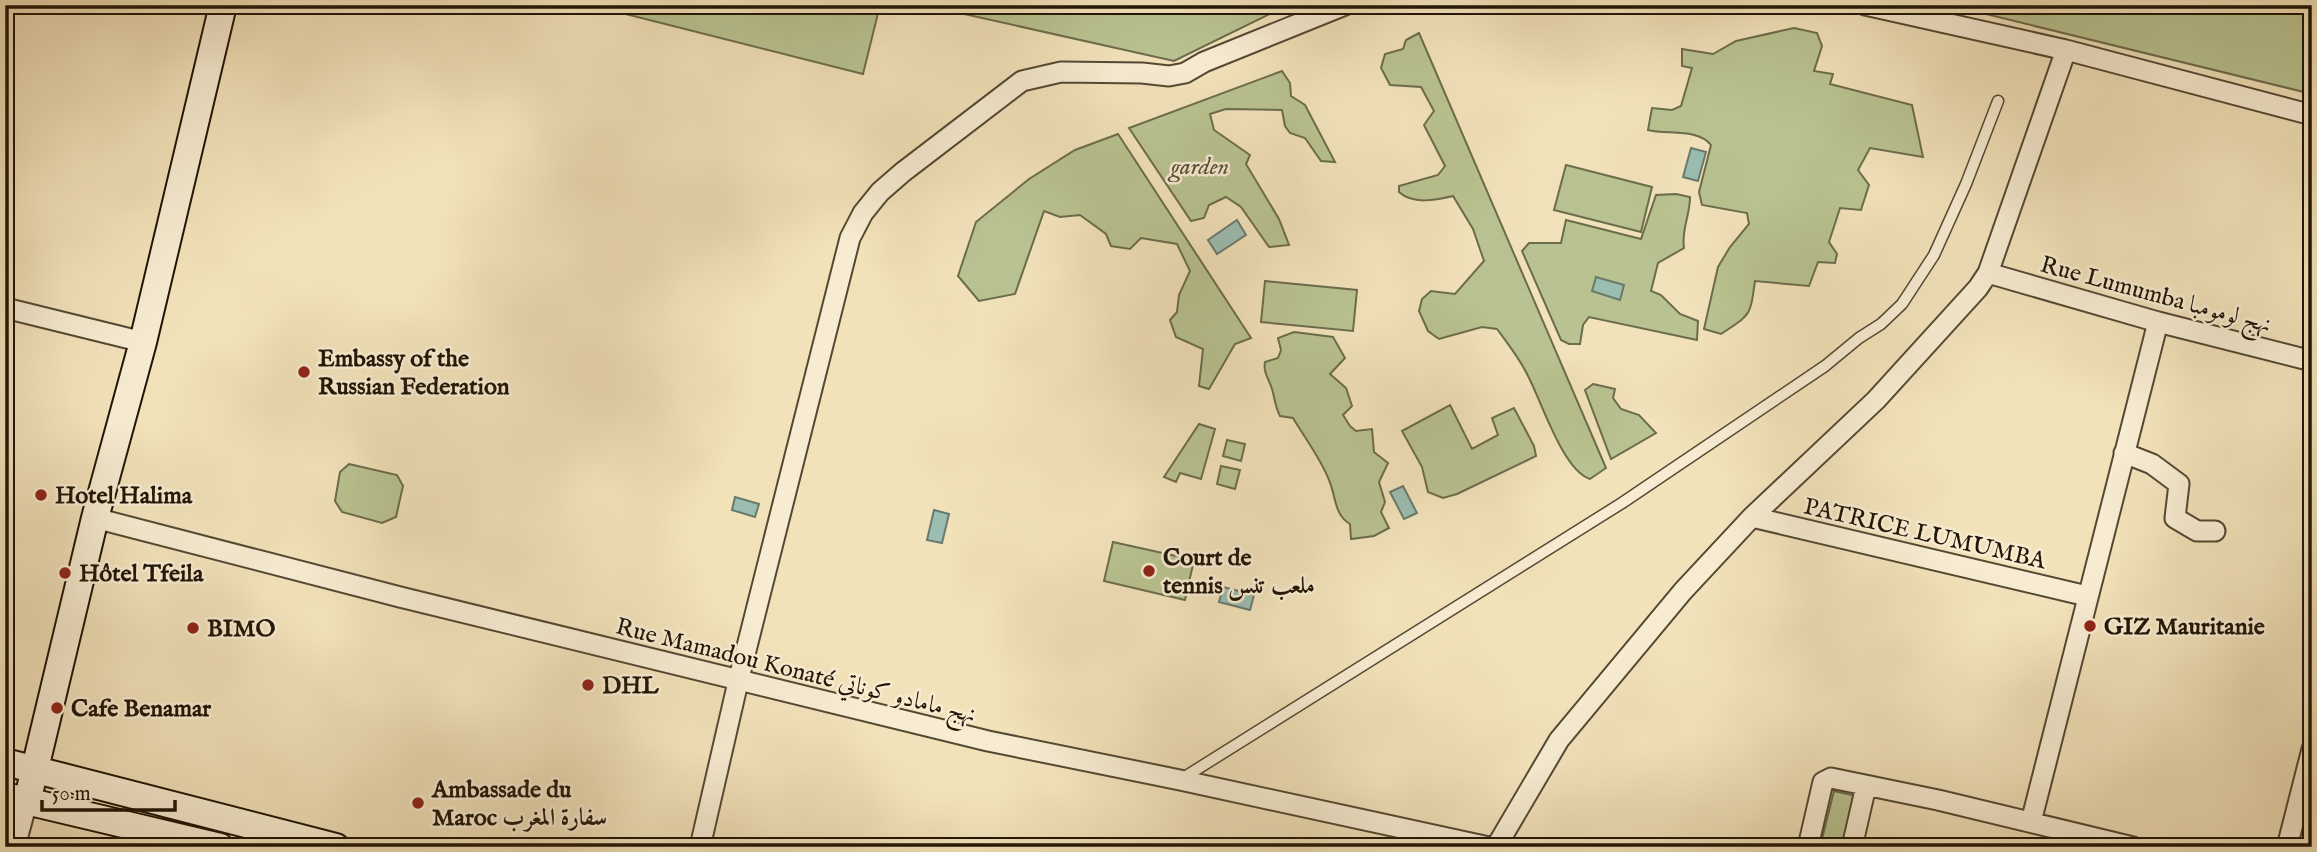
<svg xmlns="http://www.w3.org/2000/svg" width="2317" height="852" font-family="'IM FELL English',Amiri,serif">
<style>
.green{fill:#b9c391;stroke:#6c6c4c;stroke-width:2}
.water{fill:#9bbdb2;stroke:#6a7a6d;stroke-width:2}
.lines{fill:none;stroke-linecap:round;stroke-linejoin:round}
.lane-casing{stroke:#544833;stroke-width:13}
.street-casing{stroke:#544833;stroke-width:23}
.secondary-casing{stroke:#201506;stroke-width:30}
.lane{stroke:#f7ecd2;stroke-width:10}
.street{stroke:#f7ecd2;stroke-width:19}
.secondary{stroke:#f7ecd2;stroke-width:26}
.poi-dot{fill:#8f2418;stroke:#f7ecd2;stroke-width:2.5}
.labels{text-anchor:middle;stroke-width:5;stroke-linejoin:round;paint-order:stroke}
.park-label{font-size:24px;font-style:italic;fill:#565237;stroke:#f7ecd2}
.street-label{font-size:24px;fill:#201506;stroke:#f7ecd2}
.poi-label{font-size:24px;font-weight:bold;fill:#201506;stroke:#f7ecd2;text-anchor:start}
</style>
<rect width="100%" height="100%" fill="#f2e2ba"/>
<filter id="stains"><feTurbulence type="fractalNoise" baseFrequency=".00286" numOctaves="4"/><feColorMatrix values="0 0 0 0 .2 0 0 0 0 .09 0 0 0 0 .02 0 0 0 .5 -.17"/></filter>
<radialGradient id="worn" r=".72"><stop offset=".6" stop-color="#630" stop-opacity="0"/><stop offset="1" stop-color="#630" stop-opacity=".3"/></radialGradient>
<!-- green -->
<path class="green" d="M590 5H880L863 74Z
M924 5H1288L1174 61Z
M1949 5H2312V94Z
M1794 28 1817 33 1822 46 1814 71 1833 74 1830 84 1912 105 1923 157 1870 148 1858 170 1869 185 1861 210 1840 208 1829 242 1837 254 1835 263 1818 262 1809 286 1755 281C1750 317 1751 314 1721 334L1704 329 1718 267 1730 247 1749 224 1747 213 1702 205 1699 192 1711 145C1698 128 1667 135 1648 130L1652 108 1672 110 1681 106 1692 68 1682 66V49L1713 54 1736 41Z
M1419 33 1606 468 1590 479C1563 471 1541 400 1528 376 1520 359 1508 344 1497 329L1482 327 1439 339 1428 331 1419 311 1422 299 1431 291 1455 294 1484 261 1473 229 1453 196C1436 200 1413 205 1399 192V186L1438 175 1445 166 1424 125 1434 111 1421 87 1390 85 1381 68 1385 54 1403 49 1406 40Z
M1282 71 1290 83 1291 96 1305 105 1335 162 1321 161 1305 138 1290 133 1285 126 1282 110 1226 109 1210 114 1214 130 1250 155 1246 164 1279 219 1289 245 1269 247 1241 207 1226 197 1209 205 1204 218 1191 221 1129 128Z
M1118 134 1251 338 1235 344 1209 389 1199 386 1203 349 1176 337 1170 320 1177 312 1179 295 1190 271 1177 244 1141 238 1130 249 1111 246 1106 234 1080 215 1060 217 1044 211 1015 294 979 301 958 276 976 222 1029 179 1075 150Z
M1566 165 1652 187 1641 232 1554 210Z
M1676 194 1690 197C1690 216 1681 230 1684 248L1658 263 1651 291 1661 295 1680 314 1698 321 1697 340 1589 317 1583 325 1580 344H1569L1561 340 1522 251 1529 243H1561L1566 220 1641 239 1656 195Z
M1265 281 1357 290 1353 331 1261 322Z
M1294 332 1333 337 1345 358 1330 374 1346 388 1352 406 1343 415 1350 426 1356 431 1372 429 1374 452 1388 463 1379 482 1385 502 1381 512 1389 528 1374 536 1351 539 1350 524C1334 515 1336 496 1329 480 1321 459 1305 438 1293 418L1280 416C1275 406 1275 399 1272 389 1269 379 1263 373 1265 362L1278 358 1281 350 1278 338Z
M1593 384 1615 389 1613 398 1621 409 1639 415 1656 433 1611 459 1585 390Z
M1450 405 1472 449 1498 435 1492 418 1514 408 1534 446 1536 456 1457 494 1443 498 1428 492 1422 467 1402 431Z
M1199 424 1215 429 1201 479 1180 473 1176 482 1164 477Z
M1227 440 1245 444 1241 461 1223 456Z
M349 464 397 475 403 486 396 517 382 523 342 512 335 501 340 472Z
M1221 466 1240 470 1235 489 1217 484Z
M1113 542 1194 560 1185 600 1104 581Z
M1834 791 1861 797 1849 847H1820Z"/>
<!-- water -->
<path class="water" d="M1691 148 1706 152 1698 181 1683 177Z
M1237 220 1246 235 1217 254 1208 240Z
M1596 277 1624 285 1620 300 1592 291Z
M1403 486 1417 513 1404 519 1390 492Z
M735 497 759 504 755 517 732 510Z
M934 510 949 514 942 543 927 540Z
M1223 587 1254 595 1250 610 1219 602Z"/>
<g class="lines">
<!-- lane casing -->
<g class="lane-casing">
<path id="lane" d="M1183 778 1622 503 1825 366 1859 338 1881 324 1902 304 1934 255 1966 184 1998 101"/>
</g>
<!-- street casing -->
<g class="street-casing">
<path id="street" d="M1865 5 2066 50 2312 115
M1988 273 2158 322 2312 361
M5 308 143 342
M2124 453 2152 464 2179 484 2175 518 2197 531H2215
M1752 517 2087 596
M95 518 400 597 988 741 1180 780 1489 847
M2031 822 2158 322
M15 847 27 802
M700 847 738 682 850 238 863 213 880 192 903 172 1022 81 1061 72 1142 73 1169 76 1185 73 1204 62 1345 5
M1496 847 1559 740 1683 591 1752 517 1876 400 1978 288 1988 273 2066 50
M1808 847 1823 782 1831 778 1938 800 2133 847
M1852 847 1866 786
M2287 847 2312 749"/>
</g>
<!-- secondary casing -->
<g class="secondary-casing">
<path id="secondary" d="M5 762 336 847
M5 796 220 847
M27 802 95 518 143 342 223 5"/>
</g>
<!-- lane -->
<use href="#lane" class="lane"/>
<!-- street -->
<use href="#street" class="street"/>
<!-- secondary -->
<use href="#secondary" class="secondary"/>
</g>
<!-- markers -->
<g class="poi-dot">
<circle cx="304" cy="372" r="7"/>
<circle cx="41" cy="495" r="7"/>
<circle cx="1149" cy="571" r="7"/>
<circle cx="65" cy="573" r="7"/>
<circle cx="2090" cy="626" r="7"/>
<circle cx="193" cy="628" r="7"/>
<circle cx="588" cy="685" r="7"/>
<circle cx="57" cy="708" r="7"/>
<circle cx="418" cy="803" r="7"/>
</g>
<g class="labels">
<!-- park labels -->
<g class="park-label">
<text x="1200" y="174">garden</text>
</g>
<!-- street labels -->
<g class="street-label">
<text transform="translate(2156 294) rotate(15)" y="8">Rue Lumumba نهج لومومبا</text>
<text transform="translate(1925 533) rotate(13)" y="8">PATRICE LUMUMBA</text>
<text transform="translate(796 670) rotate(14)" y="8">Rue Mamadou Konaté نهج مامادو كوناتي</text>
</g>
<!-- poi labels -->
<g class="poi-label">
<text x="318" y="366">Embassy of the<tspan x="318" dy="28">Russian Federation</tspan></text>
<text x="55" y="503">Hotel Halima</text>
<text x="1163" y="565">Court de<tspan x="1163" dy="28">tennis ملعب تنس</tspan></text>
<text x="79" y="581">Hôtel Tfeila</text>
<text x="2104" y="634">GIZ Mauritanie</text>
<text x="207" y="636">BIMO</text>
<text x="602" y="693">DHL</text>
<text x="71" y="716">Cafe Benamar</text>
<text x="432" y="797">Ambassade du<tspan x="432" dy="28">Maroc سفارة المغرب</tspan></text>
</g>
</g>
<!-- margin -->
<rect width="2317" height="852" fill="none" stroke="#f2e2ba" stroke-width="28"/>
<rect x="7" y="7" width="2303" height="838" fill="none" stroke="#201506" stroke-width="3.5"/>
<rect x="14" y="14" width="2289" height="824" fill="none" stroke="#201506" stroke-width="2"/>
<!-- scale -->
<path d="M42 800v10h133v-10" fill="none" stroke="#201506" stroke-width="3.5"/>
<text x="52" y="800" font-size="21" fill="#201506" stroke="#f7ecd2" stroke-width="5" paint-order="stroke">50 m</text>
<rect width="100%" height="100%" filter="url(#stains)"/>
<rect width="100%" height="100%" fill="url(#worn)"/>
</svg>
